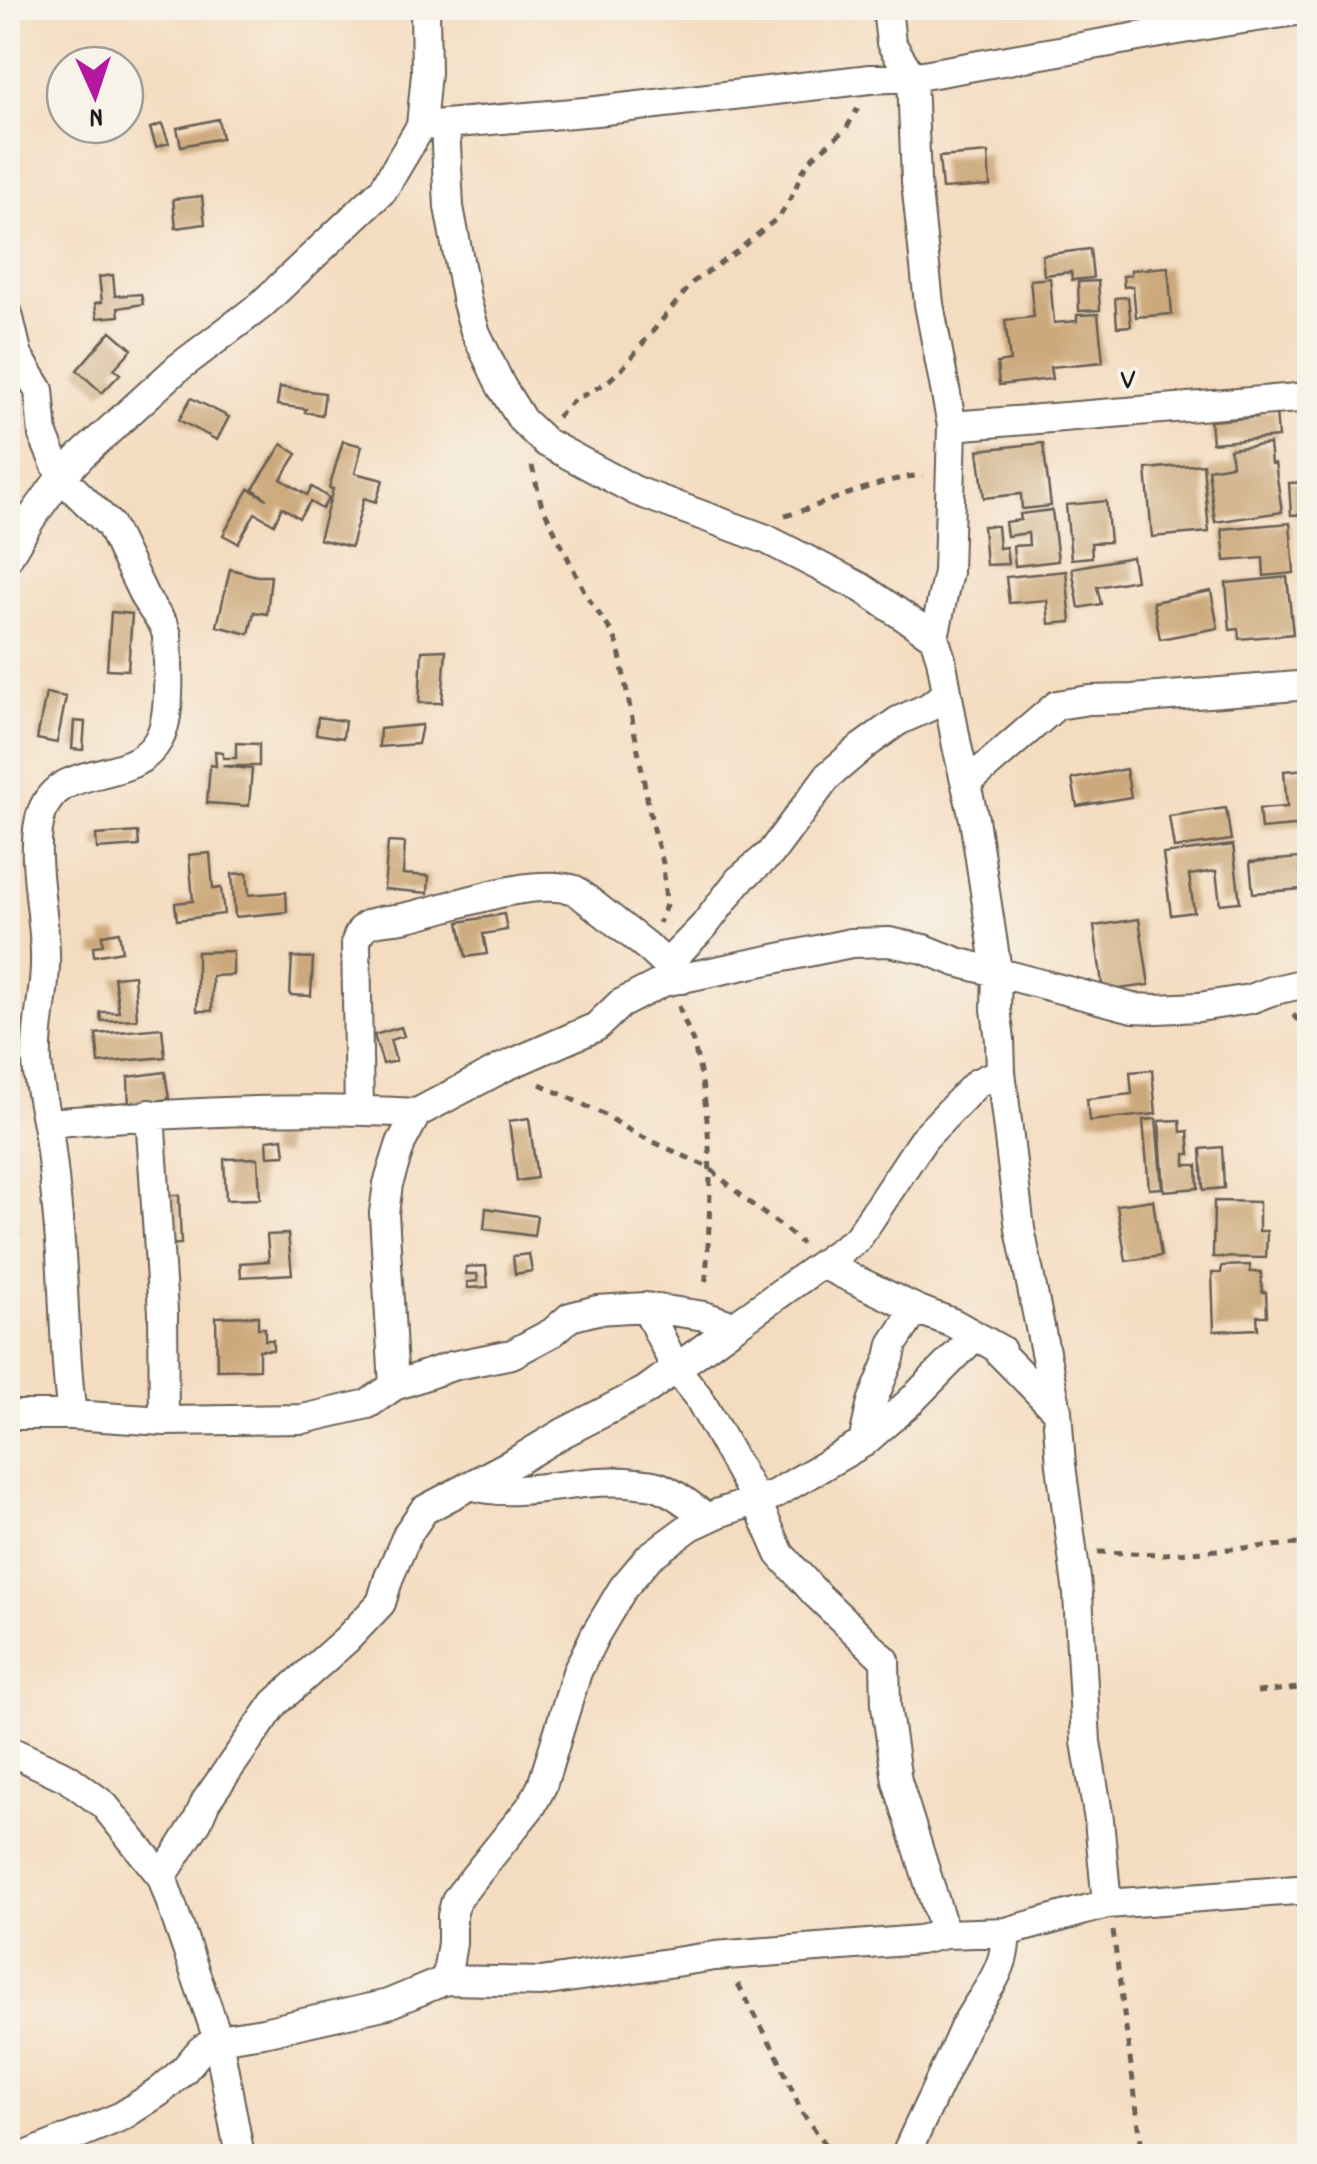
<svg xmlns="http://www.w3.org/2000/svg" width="1317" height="2164" font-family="Dekko,sans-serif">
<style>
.building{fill:#cca97b}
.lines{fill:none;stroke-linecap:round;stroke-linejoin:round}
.street-casing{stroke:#685f55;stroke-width:32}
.path{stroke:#685f55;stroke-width:5;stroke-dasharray:8 8;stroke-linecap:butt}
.street{stroke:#fff;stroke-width:28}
.labels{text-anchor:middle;stroke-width:8;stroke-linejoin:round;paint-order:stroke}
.street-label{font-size:38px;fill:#1c1c1c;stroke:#f7f3e8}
</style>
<rect width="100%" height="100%" fill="#f7f3e8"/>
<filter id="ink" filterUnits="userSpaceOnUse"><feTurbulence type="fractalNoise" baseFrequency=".01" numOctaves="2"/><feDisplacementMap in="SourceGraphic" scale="20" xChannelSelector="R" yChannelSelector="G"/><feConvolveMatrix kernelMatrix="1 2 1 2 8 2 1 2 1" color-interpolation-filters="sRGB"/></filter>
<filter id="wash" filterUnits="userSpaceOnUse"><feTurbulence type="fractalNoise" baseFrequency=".0048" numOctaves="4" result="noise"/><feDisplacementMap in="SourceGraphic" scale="40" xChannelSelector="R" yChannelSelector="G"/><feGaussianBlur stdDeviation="2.25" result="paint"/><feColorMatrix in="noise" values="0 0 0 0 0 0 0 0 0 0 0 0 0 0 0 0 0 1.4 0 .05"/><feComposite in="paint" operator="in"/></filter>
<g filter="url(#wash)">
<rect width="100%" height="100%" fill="#f4dcc0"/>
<g id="blocks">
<!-- building -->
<path class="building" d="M218 119 222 138 181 146 177 128Z
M162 124 169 143 156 147 150 128Z
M988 153 990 186 942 189 939 157Z
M202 196 205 224 176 228 173 199Z
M1090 249 1093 278 1072 280 1071 272 1044 275 1042 255Z
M1168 267 1172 314 1136 317 1133 286 1124 287 1123 276 1131 275V270Z
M113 275 115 296 141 294 143 304 118 308 119 316 97 318 95 303 102 302 99 277Z
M1050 278 1054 323 1077 321V315L1098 314 1103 362 1050 367 1052 379 999 385 997 363 1010 361 1005 320 1034 317 1030 280Z
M1098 281 1100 310 1079 311 1078 282Z
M1128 297 1131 326 1117 327 1115 298Z
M111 331 132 349 114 369 120 374 102 393 77 370Z
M280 387 325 393 322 415 305 412 306 409 277 405Z
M191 398 229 417 217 440 179 420Z
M1276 411 1278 437 1212 443 1210 421 1257 417 1256 412Z
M343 441 362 446 355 473 383 480 376 502 364 498 351 547 319 539 333 489 329 488Z
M1043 443 1051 506 1022 509 1021 494 984 498 978 450Z
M282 444 297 454 281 479 307 495 312 487 329 498 322 509 310 502 299 518 282 507 274 524 255 513 238 543 223 535 249 489 267 499 253 489Z
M1269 444 1271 464 1275 463 1282 512 1215 522 1208 469 1232 465 1230 449Z
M1203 464 1209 532 1152 537 1146 469Z
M1310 482V514L1291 515 1289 483Z
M1106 501 1110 542 1091 543 1092 557 1071 559 1066 505Z
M1052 510 1058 561 1015 566 1013 546 1029 545 1028 533 1007 536 1005 522 1021 520 1020 514Z
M1290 523 1294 573 1264 576 1263 558 1225 561 1222 529Z
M983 526H997L999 548 1006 547 1008 564 986 565Z
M1132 557 1136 580 1097 587 1101 604 1079 608 1072 568Z
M230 569 257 576H271L267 614 254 612 249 634 217 626Z
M1066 571 1071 622 1049 624 1047 600 1009 603 1006 577Z
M1287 577 1293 634 1239 639 1238 629 1230 630 1226 583Z
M1211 591 1218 628 1160 639 1153 602Z
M111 612 132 614 128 670 107 669Z
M446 650 442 703H419L422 651Z
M46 693 66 697 57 743 37 739Z
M318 717 345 721 343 738 316 734Z
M74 721 85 722 83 750 72 749Z
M422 725 418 744 379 747 380 729Z
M236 743 259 744V766H222L252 769 249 806 207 803 210 765 216 766 215 751 223 752V758H236Z
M1126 769 1131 797 1077 806 1072 779Z
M1307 769 1310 809H1303L1305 825 1261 829 1259 809 1287 807 1284 771Z
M1226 808 1231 840 1174 848 1169 816Z
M138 832 139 846 97 849 96 835Z
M388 842 405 843 403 874 429 876 428 893 384 889Z
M1233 845 1240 902 1220 904 1216 871 1189 875 1194 912 1171 915 1163 854Z
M210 853 213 889 221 888 224 914 177 920 175 903 193 901 189 855Z
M1300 858 1302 889 1253 893 1250 862Z
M247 873 249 895 286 892 287 912 235 917 232 874Z
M504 914 507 930 483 934 487 954 466 957 459 922Z
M1139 919 1149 985 1103 991 1094 926Z
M119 932 122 951 94 956 93 946 103 945 102 935Z
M233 951V975L212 976V1011H197V952Z
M292 957 313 958 311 996 290 995Z
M134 975 137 1019 101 1021 100 1012H119L114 977Z
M401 1027 404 1036 390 1040 396 1061 383 1064 374 1035Z
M162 1028 165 1057 99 1063 96 1034Z
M1152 1070 1156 1114 1089 1121 1087 1099 1132 1094 1130 1072Z
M165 1072 169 1099 147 1102 129 1109 128 1077Z
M529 1118 537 1178 517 1181 509 1121Z
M1156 1119 1162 1188 1149 1189 1143 1120Z
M1180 1120 1181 1132 1188 1131 1190 1154H1185V1165H1197L1198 1188 1164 1191 1159 1121Z
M283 1138 285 1155 268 1156 267 1140Z
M1222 1147 1224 1188 1203 1190 1201 1149Z
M258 1158 260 1199 226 1200 224 1159Z
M158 1195H179L181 1244 160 1245Z
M1153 1200 1161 1256 1126 1261 1117 1205Z
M1214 1201 1259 1202V1231H1267L1266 1258 1213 1257Z
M486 1208 537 1216 534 1236 484 1229Z
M16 1211 19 1233 8 1234V1212Z
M288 1234 292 1274 241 1277 240 1263 269 1261 267 1235Z
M529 1254 532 1271 515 1274 513 1256Z
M1250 1265V1272H1261L1262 1292H1266L1267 1316H1257L1258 1329 1214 1331 1212 1273H1221L1222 1266Z
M486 1266 488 1287 468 1288 467 1282 478 1281 477 1274H466V1267Z
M258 1316V1328H265V1340H273V1350H259V1369L217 1370 216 1317Z"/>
</g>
</g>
<g filter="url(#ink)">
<use href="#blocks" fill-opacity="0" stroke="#685f55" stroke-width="2.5"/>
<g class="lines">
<!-- street casing -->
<g class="street-casing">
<path id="street" d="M887 8 891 43 912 77 916 182 929 304 952 426 948 572 934 637
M445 124 449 207 467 303 475 331 501 386 522 420 545 442 636 491 766 539 862 588 934 637 941 659 957 746 974 819 997 971 996 1009 1000 1040 1001 1072 1020 1229 1057 1411 1061 1465 1078 1594 1086 1742 1099 1820 1107 1904
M421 126 596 111 870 79 912 77 1223 22 1310 9
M8 314 18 356 39 390 43 435 61 477 110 525 145 598 164 626 167 635C168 663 172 715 159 739 133 787 61 759 42 812 28 851 47 920 45 963 45 995 35 1029 37 1061 38 1086 45 1111 49 1136 54 1171 57 1207 60 1242 65 1300 64 1358 72 1415L164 1421 303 1419 368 1404 394 1386 452 1366 512 1354 553 1332 570 1317 597 1310 646 1307 704 1316 734 1326 857 1239 924 1138 977 1083 1001 1072
M952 426 1310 397
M8 557 30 520 61 477 81 456 178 368 260 306 383 190 421 126 426 73 425 8
M967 783 1057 705 1089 700 1132 699 1310 685
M667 964 704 926 739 880 770 854 828 776 862 747 898 721 929 707 947 693
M359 1110 356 942C358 935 362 927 369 924 380 919 396 920 407 917 455 907 528 877 575 890L650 949 682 979
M150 1114 163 1312 164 1421
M47 1123C169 1113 294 1106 417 1113
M822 1264 916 1309 953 1323 1001 1350 1000 1353 1057 1411
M646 1307 676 1369 699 1398 757 1502 780 1554 817 1595 885 1660 886 1706 897 1781 945 1934
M394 1386 384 1213 388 1184 401 1143 417 1113 504 1067 596 1027 620 1004 663 982 851 943 889 942 924 949 957 962 1133 1008 1157 1009 1199 1007 1250 999 1271 991 1310 982
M8 1415H72
M863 1443 872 1402 890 1358 893 1344 916 1309
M472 1485C517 1501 585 1475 637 1483 645 1484 653 1484 660 1487 677 1494 692 1507 707 1518
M8 1750 68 1778 104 1805 162 1877 218 2039 240 2156
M162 1877 197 1822 206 1801 275 1703 347 1639 381 1603 389 1577 408 1533 424 1510 518 1460 563 1433 645 1391 734 1326
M446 1980 452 1943V1916L456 1900 532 1805 542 1786 577 1672 595 1635 623 1588 649 1557 691 1526 719 1513 773 1495 863 1443 910 1402 974 1337
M26 2156 122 2116 159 2092 184 2070 200 2051 218 2039 263 2032 388 2004 446 1980 541 1982 715 1956 919 1940 945 1934 1006 1932 1107 1904 1310 1889
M905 2156C924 2114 945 2072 963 2030 974 2007 993 1987 1001 1963 1005 1954 1005 1942 1006 1932"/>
</g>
<!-- path -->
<path class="path" d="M557 417 573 401 606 383 622 369 693 282 736 252 780 216 793 194 802 172 813 157 846 129 858 108
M532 466 541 503 586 595 613 634 618 645 653 829 663 863 666 905 659 923
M785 516C832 502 874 480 923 475
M1301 831 1310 830
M679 1006C683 1021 692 1035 695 1050 715 1128 711 1211 705 1290
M1293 1015 1310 1029
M540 1084 607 1116 634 1133 708 1167 756 1208 784 1228 802 1244
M1098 1552 1164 1554 1310 1543
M1257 1692 1310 1687
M1113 1931 1143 2156
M738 1984 778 2057 802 2113 824 2142 831 2156"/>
<!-- street -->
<use href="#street" class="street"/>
</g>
</g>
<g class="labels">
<!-- street labels -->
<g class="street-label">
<text transform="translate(1128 375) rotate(-4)" y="13">v</text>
</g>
</g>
<!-- margin -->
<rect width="1317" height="2164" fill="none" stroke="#f7f3e8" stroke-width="40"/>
<!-- north arrow -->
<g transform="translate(95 95) rotate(177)"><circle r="48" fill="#f7f3e8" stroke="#9f9d96" stroke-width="2.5"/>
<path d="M0-8L18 38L0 25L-18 38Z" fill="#b5179e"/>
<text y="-15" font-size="28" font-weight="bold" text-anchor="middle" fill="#1c1c1c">N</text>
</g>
</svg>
